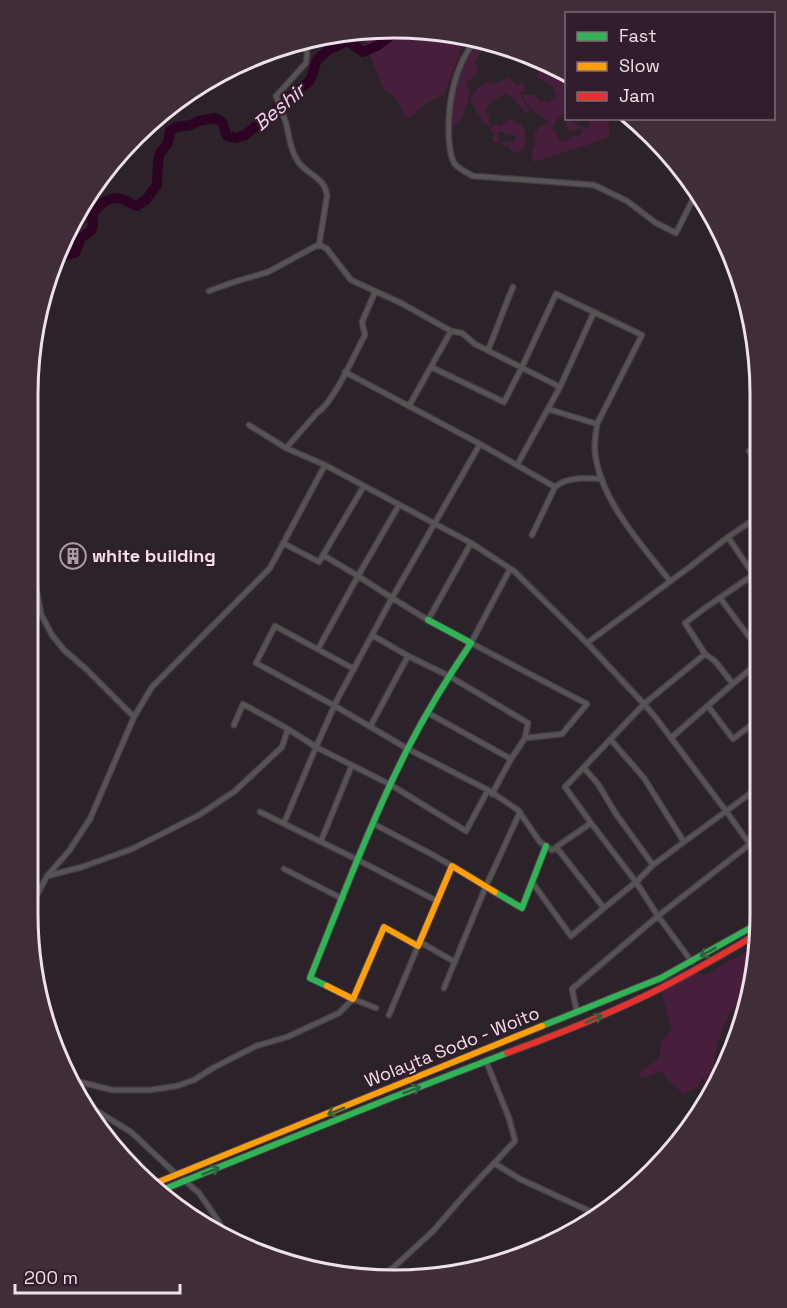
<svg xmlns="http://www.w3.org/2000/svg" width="787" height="1308" font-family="'Space Grotesk',sans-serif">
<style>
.green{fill:#471f3c}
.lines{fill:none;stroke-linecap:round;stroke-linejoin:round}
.river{stroke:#2d0324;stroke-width:10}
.street-casing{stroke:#463e43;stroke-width:7}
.fast-casing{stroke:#463e43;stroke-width:8}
.slow-casing{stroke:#463e43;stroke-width:8}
.jam-casing{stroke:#463e43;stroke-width:8}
.street{stroke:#575255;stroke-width:4.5}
.fast{stroke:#30b455;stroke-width:6}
.slow{stroke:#ff9f0a;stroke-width:6}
.jam{stroke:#e5322d;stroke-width:6}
.oneway{stroke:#31613e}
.labels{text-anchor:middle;stroke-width:4.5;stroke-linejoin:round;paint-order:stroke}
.poi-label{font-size:18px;font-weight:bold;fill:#eee1e9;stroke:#311d2b;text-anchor:start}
.street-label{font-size:18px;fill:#eee1e9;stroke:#311d2b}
.water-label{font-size:20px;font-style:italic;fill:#f7cfea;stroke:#311d2b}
.rim{fill:none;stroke:#eee1e9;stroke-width:3}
</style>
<rect width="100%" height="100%" fill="#2c2229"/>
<!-- green -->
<path class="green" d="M363 34H392L377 45 368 48Z
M396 34H465L471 36 462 47 444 95C430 100 422 105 413 116L405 117C400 105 396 95 384 90L368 50 379 48Z
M477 39 488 43 474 63 478 67 477 75 466 82 470 93 462 119 451 129C449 122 450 116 451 110 453 81 462 63 477 39Z
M540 65 566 76V111L554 123 552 129 556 132 559 141H566C570 137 572 135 579 136L582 131 579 129 570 131 568 127 565 128 567 121H572L574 123 586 128 588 127 590 121 586 119H608L610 136 596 142 534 162 531 153 536 142 534 134 540 126 548 124 547 120C537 116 527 105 522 95H535L539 101 550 103 551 100 557 98C556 87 547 81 537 78Z
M509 77 517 86 521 82 524 84 525 90 521 92C522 100 526 104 530 110L527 113C518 107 514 96 506 93 498 98 485 104 485 114L490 117 488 122 491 124 489 125 484 124 481 120 482 119 481 118 478 113H476V108L473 107 472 102H470C472 92 479 87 488 82L494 84Z
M512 119 518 124 521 123 524 128V130L526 131 525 133 526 139 524 149 517 153 509 149 510 147 504 146 503 143 504 141 511 143 516 140 515 136 505 134 504 132H498V137L500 139 497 143 494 142 492 138 496 135 490 131V128L494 125 500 126 506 121Z
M755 948 757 949 752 975 740 1002 729 1013 719 1039 711 1074 717 1080 705 1103 698 1101 708 1088 702 1077 698 1087 683 1094 665 1077 662 1071 641 1078 638 1074 659 1058 662 1041 672 1030 658 981 686 969 705 975 740 955Z"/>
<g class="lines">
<!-- river -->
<path class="river" d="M58 253 66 255 75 253 81 238 91 231 93 226 92 215C97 207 106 198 117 198 123 198 131 204 137 206L146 200 157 185 158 162 160 153 168 143 170 131 176 127 191 125 198 121 215 118 222 122 227 136 236 138 245 135 272 114 286 99 310 81 317 60 328 50 348 41 363 52 377 46 393 34"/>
<!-- street casing -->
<g class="street-casing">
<path id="street" d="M476 39C454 66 447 105 449 140 450 148 450 156 454 163 458 168 467 173 473 176L594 185 627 201 656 223 676 233 697 191
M305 41 307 54 306 63 276 96C280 105 283 114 286 123 289 136 290 149 297 160 307 176 325 176 327 196L319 245
M209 291 234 282 268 272 316 246H322L327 249 351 280 401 303 451 331 462 333 475 344 560 387 517 465
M488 350C497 329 504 308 513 287
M431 367 504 402 522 367 556 294 642 335 597 424
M345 372 480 444 555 487
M560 387 594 312
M409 406 451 331
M548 409 597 424C596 433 594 443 595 452 600 500 641 544 670 581
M286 448 317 413C334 402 354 355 365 335L362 322 375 292
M749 451 759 463
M532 535 555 487C568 476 586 478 602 479
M728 537 759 583
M283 543 319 562 323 555 358 576 399 505
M471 543 514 571 587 643 691 566 728 537 759 516
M323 555 364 486
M36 586 41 614 52 635 64 650 86 669 134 717
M720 598 759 650
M318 649 358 576 392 598 480 444
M705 654 715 661 733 684
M408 656 449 676 528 723 525 738
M759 662 728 688 671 738 726 811 759 857
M708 706 733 739 759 719
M428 713 511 759 525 738 562 734 587 704 471 643 510 569
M234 725 243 704 288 729
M370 727 408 656 372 635
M671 738 656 718 644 704 705 654 685 623 705 608 753 575
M611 740 644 778 684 842 653 865
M584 768 598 784 616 814 653 865 636 882 658 916 759 837
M488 790 518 810 540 842 552 850 591 823 565 787 644 704 587 643
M492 794 511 759
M260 812 358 860 437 901
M284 823 316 747 391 785 466 831 488 790 408 749 335 706 256 663 275 626 354 669
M591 823 636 882 604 908
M374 824 433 855 452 866
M321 841 352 765
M684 842 759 787
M284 869 343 899
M47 876 82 867 132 849 199 815 235 791 282 747 288 729 316 747 337 700 392 598 428 620 471 543 325 465
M532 882 571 936 604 908 556 847
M27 914 47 876 69 851 90 819 134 717 152 687 270 568 325 465 286 448 249 425
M420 942 455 962
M444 988 486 886 520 812
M577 1012 572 989 658 916 692 962
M389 1015 418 946
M72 1080 112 1090H150L177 1086 194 1080 213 1068 256 1046 287 1037 339 1013 353 999 376 1008
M84 1103 131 1132 177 1175
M494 1163 520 1179 598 1215
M184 1180 199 1193 217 1219 226 1235
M378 1278 394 1267 433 1231 467 1192 515 1141 509 1118 486 1061"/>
</g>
<!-- fast casing -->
<g class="fast-casing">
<path id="fast" d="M495 892 522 908 546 846
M327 986 310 978C341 901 370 823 407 750 426 713 448 677 471 643L428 620
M542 1026 661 978 759 923
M157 1192 391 1098 507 1053"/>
</g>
<!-- slow casing -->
<g class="slow-casing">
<path id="slow" d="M327 986 353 999 384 927 418 946 452 866 495 892
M151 1185 542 1026"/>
</g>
<!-- jam casing -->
<g class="jam-casing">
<path id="jam" d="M507 1053C556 1035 604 1016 651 993 688 975 723 954 759 933"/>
</g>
<!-- street -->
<use href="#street" class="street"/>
<!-- fast -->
<use href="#fast" class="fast"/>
<!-- slow -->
<use href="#slow" class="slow"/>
<!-- jam -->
<use href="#jam" class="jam"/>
</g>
<!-- one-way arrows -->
<defs><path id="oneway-shaft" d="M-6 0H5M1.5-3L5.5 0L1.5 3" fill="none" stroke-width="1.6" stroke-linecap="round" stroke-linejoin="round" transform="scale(1.5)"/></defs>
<g class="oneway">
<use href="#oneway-shaft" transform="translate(708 952) rotate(151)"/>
<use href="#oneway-shaft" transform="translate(594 1019) rotate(-23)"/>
<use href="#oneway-shaft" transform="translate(412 1090) rotate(-21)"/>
<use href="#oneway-shaft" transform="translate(336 1111) rotate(158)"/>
<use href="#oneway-shaft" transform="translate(211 1171) rotate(-22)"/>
</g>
<!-- icons -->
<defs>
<g id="building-ring" transform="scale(1.35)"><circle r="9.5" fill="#311d2b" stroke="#aa9ea6" stroke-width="1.5"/><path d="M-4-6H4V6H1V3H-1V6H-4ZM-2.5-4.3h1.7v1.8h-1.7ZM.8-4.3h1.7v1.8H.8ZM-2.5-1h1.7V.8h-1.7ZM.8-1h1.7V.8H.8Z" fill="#aa9ea6"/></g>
</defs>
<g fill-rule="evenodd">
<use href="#building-ring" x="73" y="556"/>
</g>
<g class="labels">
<!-- poi labels -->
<g class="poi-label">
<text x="92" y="562">white building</text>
</g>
<!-- street labels -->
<g class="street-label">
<text transform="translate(452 1047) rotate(-22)" y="6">Wolayta Sodo - Woito</text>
</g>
<!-- water labels -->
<g class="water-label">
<text transform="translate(279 107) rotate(-40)" y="7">Beshir</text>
</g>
</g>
<!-- crop -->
<path d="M0 0H787V1308H0ZM394 38H394A356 356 0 0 1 750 394V914A356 356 0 0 1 394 1270H394A356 356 0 0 1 38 914V394A356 356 0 0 1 394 38Z" fill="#402d3a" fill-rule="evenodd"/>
<path class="rim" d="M394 38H394A356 356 0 0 1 750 394V914A356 356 0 0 1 394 1270H394A356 356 0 0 1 38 914V394A356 356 0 0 1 394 38Z"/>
<!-- legend -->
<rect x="565" y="12" width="210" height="108" fill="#311d2b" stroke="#7d6b77" stroke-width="1.5"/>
<rect x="577" y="32" width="30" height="9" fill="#30b455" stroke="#7d6b77" stroke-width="1.5"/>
<text x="619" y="42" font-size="18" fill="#eee1e9">Fast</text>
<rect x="577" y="62" width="30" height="9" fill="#ff9f0a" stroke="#7d6b77" stroke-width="1.5"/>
<text x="619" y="72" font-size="18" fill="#eee1e9">Slow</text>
<rect x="577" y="92" width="30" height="9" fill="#e5322d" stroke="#7d6b77" stroke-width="1.5"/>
<text x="619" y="102" font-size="18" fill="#eee1e9">Jam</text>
<!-- scale -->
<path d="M15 1284v9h165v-9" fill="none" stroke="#eee1e9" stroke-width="3"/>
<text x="24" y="1284" font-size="18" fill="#eee1e9" stroke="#311d2b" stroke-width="4.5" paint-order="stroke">200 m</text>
</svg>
